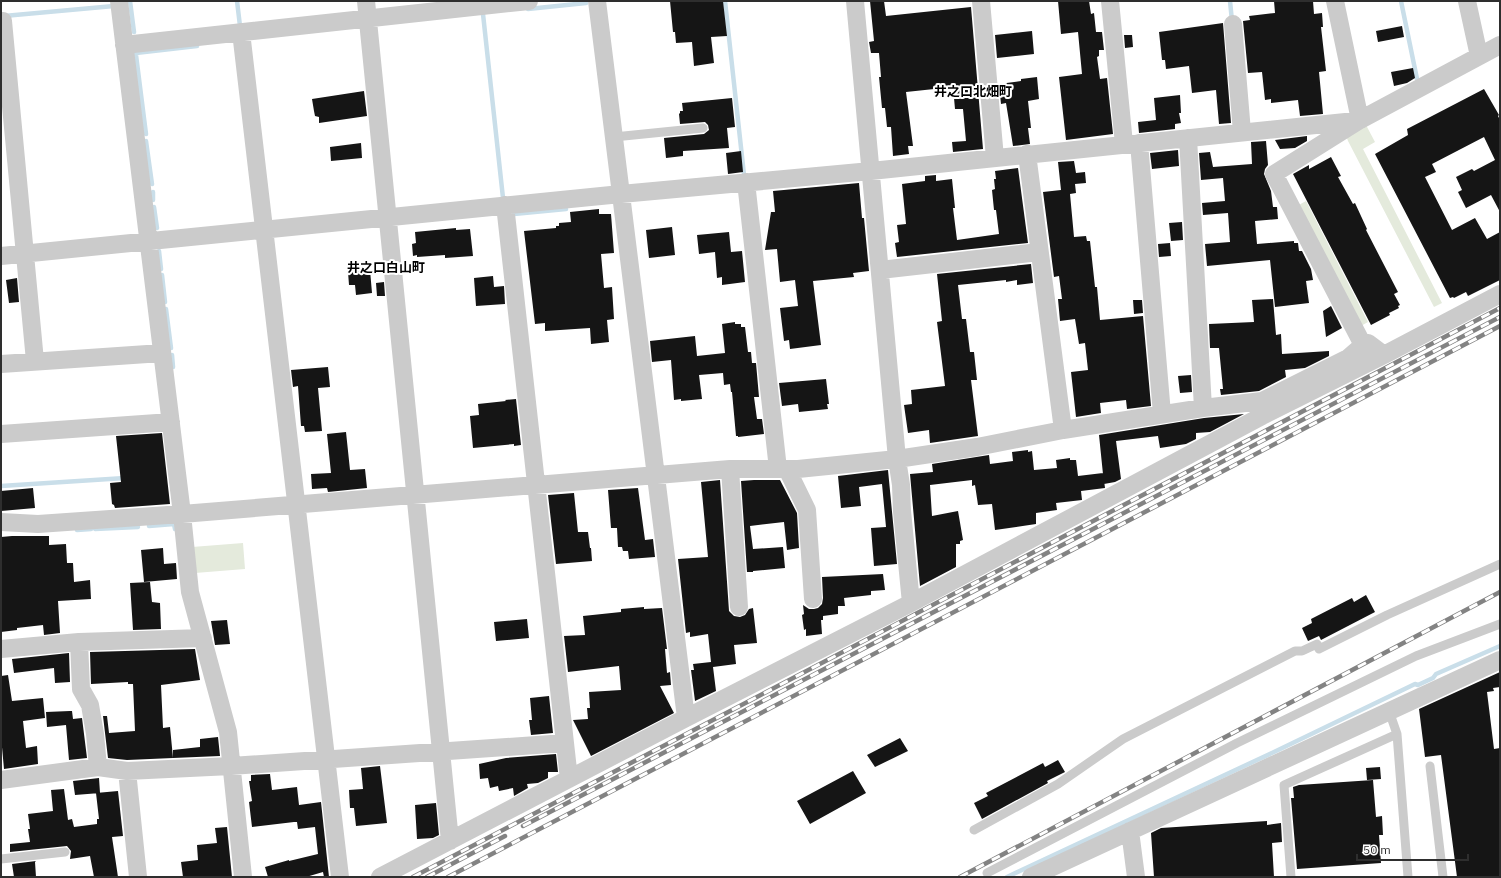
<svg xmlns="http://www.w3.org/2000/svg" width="1501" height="878" font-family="'IBM Plex Sans','Noto Sans JP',sans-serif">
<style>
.green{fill:#e4eadc}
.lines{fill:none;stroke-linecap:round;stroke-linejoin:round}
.stream{stroke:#c9dee9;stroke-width:4.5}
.building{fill:#151515}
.service{stroke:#cbcbcb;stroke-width:9}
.minor{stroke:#cbcbcb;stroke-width:18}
.rail-casing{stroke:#838383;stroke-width:4.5}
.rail{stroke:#fff;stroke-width:3;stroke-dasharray:9;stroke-linecap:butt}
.labels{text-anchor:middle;stroke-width:4;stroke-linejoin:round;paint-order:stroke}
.quarter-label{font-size:13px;font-weight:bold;fill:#000;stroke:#fff}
</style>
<rect width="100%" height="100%" fill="#fff"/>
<!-- green -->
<path class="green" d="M1366 125 1375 142 1363 149 1442 303 1434 307 1348 141 1346 135Z
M1306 201 1368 322 1359 327 1297 206Z
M243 543 245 569 195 573 192 547Z"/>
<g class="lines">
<!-- stream -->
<path class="stream" d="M130 1 134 32
M237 1 240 26
M725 1 744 175
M1230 1 1232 21
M1401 1 1417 79
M528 9 586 3
M483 14 503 198
M4 16 114 6
M136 53 197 46
M136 55 146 134
M146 141 152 184
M153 192V200
M154 207 157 228
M514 214 566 209
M159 251 161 269
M162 275 165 302
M166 309 171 348
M172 355 173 367
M1 486 125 478
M149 526 174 524 175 529
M95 529 138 527
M77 530 91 529
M1007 877 1274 752 1415 684 1418 685 1433 678 1436 674 1500 646"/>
</g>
<!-- building -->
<path class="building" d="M670 1H723L727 36 711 37 714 63 694 66 692 42 676 43 675 32H673Z
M870 1H884L886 16 971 7 983 149 953 152 952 142 966 141 963 109H955L953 87 906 92 913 146H908L909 154 893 156 891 127H887L885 108H882L879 77H881L879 53H871L869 42 874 41Z
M1058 1H1089L1091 14 1094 13 1096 32H1102L1104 50H1099V56L1097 57 1100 79 1107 78 1113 134 1066 140 1059 77 1082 74 1078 32 1061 34Z
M1274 1H1313L1314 14 1322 13 1323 27H1321L1326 71 1319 72 1323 114 1300 116 1298 100 1271 103V99L1265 100 1262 72 1248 73 1243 21 1250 20 1249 16 1275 13Z
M1223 23 1231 123 1219 124 1216 90 1192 93 1189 66 1166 69 1165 60H1162L1159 32Z
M1402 26 1404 37 1378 42 1376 31Z
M1032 31 1034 54 997 58 995 35Z
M1124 35H1132L1133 47 1125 48Z
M1413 68 1415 78 1407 83 1394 86 1391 72Z
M1037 77 1039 99 1028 101 1031 128H1028L1030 144 1013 146 1006 103 1001 104 999 84 1021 81V79Z
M1484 89 1499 115 1498 116 1500 120V212L1491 195 1466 208 1458 192 1462 190 1456 177 1472 169 1474 171 1495 160 1484 137 1432 164 1436 172 1425 177 1452 230 1475 218 1487 239 1500 232V280L1468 296 1466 292 1454 298 1453 297 1450 298 1375 154 1408 135 1407 129Z
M364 91 367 116 319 123V117L315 116 314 111 312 99Z
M1180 95 1181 113H1179L1181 123 1175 124V129L1139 133 1138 122 1156 120 1154 98Z
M732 98 735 127 727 128 729 148 683 151V156L666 158 664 138 704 134 709 130 708 125 705 122 680 124 679 114 680 113V111H683L682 103Z
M1307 136V141L1295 148 1280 149 1275 140Z
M1266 141 1268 165 1265 169 1264 174 1271 191 1273 207H1277L1278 219 1255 221 1257 244 1294 241V243H1298L1299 251H1302L1311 269 1313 280 1306 281 1309 303 1275 307 1270 260 1207 266 1205 244 1230 242 1228 213 1203 215 1202 203 1225 201 1223 178 1201 180 1199 153 1210 152 1213 167 1252 164 1251 142Z
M361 143 362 158 331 161 330 147Z
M1178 150 1179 166 1152 169 1150 153Z
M741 151 743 172 728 174 726 153Z
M1331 157 1341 176 1338 177 1353 204 1355 203 1367 229 1366 230 1398 292 1394 294 1400 305 1398 306 1399 308 1389 313 1390 315 1371 325 1293 174 1309 165V169Z
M1074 161 1076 173 1085 172 1086 183 1075 184 1076 193 1070 194 1074 237 1086 236 1087 241H1090L1095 287H1097L1100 320 1143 316 1151 406 1127 409 1126 400 1100 403 1101 413 1076 417 1071 372 1088 370 1085 343 1079 344 1075 319 1060 321 1058 299H1062L1059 276 1054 277 1043 192 1061 190 1058 162Z
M1018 168 1028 243 897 257 895 243 899 242 897 225 906 224 902 184 925 181V176L936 175V181L952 179 955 208H953L957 240 999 234 996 210H994L992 190 995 189 994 179H996L995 171Z
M859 183 862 218H864L869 271 853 273 854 277 813 281 821 345 790 349 789 340 784 341 780 308 798 306 795 280 780 282 777 249 765 250 771 212H775L773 191Z
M599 209V214H611L614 253 601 254 604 288 612 287 614 319 607 320 609 342 591 344 590 328 545 331V323L535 324 524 231 556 228V226H559V223L571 222 570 212Z
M1182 222 1183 240 1171 241 1169 223Z
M672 227 675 255 649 258 646 230Z
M456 228V230L470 229 473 256 445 258V255L417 257V255L413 256 412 244 416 243 415 232Z
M729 232 731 252 742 251 745 282 722 285V277L717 278 715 252 699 254 697 235Z
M1170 243 1171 256 1159 257 1158 244Z
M1031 264 1033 283 1017 285V280L1006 282V280L958 285 962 319H966L970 352H974L977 380H971L978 436 930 443 929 430 908 433 904 405 912 404 911 390 945 386 937 322 942 321 937 274Z
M370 270 372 293 356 295 355 285H349L348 272Z
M493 276 494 287 504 286 505 304 476 306 474 278Z
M17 278 19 302 9 303 6 280Z
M384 282 385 296H377L376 283Z
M1273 299 1276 335 1281 334 1282 354 1329 351V356L1305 368 1285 370 1286 377 1259 391 1221 395 1220 389H1223L1219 348H1210L1209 324 1254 322 1252 300Z
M1133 300H1142L1143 313 1134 314Z
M1331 306 1342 328 1326 337 1323 311Z
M735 322V324H741V327H745L748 352H751L752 363H756L759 397H754L757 419H762L764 434 738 437V436H736L732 392H731L730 384 724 385 723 373 699 375 702 399 681 401V399L674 400 671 360 652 362 650 341 695 336 697 356 725 353 722 324Z
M328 367 330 387 318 388 322 431 305 432 304 426H301L298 386 293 387 291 370Z
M1191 375 1192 392 1180 393 1178 376Z
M826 379 829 404H827L828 409 799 412 798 404 782 406 779 383Z
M516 399 521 445 514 446V444L473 448 470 416 479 415 478 404 506 401 505 400Z
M1244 414 1210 432 1196 433V439L1186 444 1160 448 1158 436 1116 441 1121 479 1115 482 1104 484 1099 435 1204 418Z
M346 432 350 470 365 469 367 488 328 492 327 488 312 489 311 474 331 473 327 434Z
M162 433 170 504 115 508 114 505 112 504 110 483 121 482 116 436Z
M1028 450V452L1032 451 1034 470 1057 468 1056 460 1070 458V460H1076L1078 476 1103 473 1105 488 1081 491 1082 500 1056 503 1057 510 1036 513V524L995 530 992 504 978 505 975 485 972 486V480L930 485 932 516 958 511 963 540 960 541V544H956V567L920 586 910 474 933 472 932 464 989 455 990 464 1013 461 1012 452Z
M888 470 897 564 874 566 871 528 886 527 882 484 859 487 861 506 841 508 838 476Z
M720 480 729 611 734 616 740 617 745 615 749 609 753 608 757 643 734 645 736 664 713 667 716 691 695 701 691 670H694L693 664 711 662 708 634 690 637V632L686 633 678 559 708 557 701 482Z
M754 480H780L797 513 799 548 787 550 784 522 750 526 753 549 783 547 785 568 753 571V572H747L741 481Z
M33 488 35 508 1 511V491Z
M638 488 645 540 653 539 655 557 629 559 628 551H623L622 547H618L617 528H611L608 490Z
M574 493 578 532H588L590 548H591L592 561 556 564 548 495Z
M12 536H49V545L66 544 67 563H73L74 582 90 580 91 599 58 601 60 633 44 635 43 625 17 628V630L1 632V590H2L1 537Z
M163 548 164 564 176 563 177 579 144 582 141 550Z
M883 574 885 590 871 591V595L844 598 845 606H838V614L823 616V620H821L822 634 806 636V629L804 630 802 615 804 614 803 605 809 609H814L818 608 822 604 823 598 822 577Z
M150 582 152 602 160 603 161 629 133 630 130 583Z
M1366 595 1375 612 1321 640 1319 636 1308 641 1302 628 1312 623 1311 619 1352 598 1354 602Z
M644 607V609L662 608 667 649H665L667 673 670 672 671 685 660 686 674 713 591 756 573 720 588 719 587 708H590L589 692 621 690 619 666 568 672 564 636 585 635 583 616 621 612V609Z
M527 619 529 638 496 641 494 622Z
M227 620 230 644 215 645 211 621Z
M195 649 200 680 161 685 163 728 170 727 173 758 127 760 108 758 103 716H107L109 733 135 731 133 684H128V682L91 684 90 652Z
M69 653 70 682 55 683 54 668 14 673 12 659Z
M1500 672V687L1493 688 1494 691 1487 692 1494 749 1500 748V877H1457L1441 755 1425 757 1419 709Z
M8 675 12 701 43 698 45 718 23 721 26 748 37 746 38 764 4 769 1 736V676Z
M549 696 553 733 531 735 529 720H532L530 698Z
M70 711H72L73 719 82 718 87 758 69 760 66 725 47 727 46 712Z
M218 737 220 756 173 758V750L200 747V739Z
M900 738 908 751 875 767 867 755Z
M556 754 558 772H548V778L538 783 527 784 528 788 514 796 513 788 499 791 498 786 490 788 488 778 480 779 479 764 506 758Z
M1058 760 1065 772 1047 781 1048 783 982 819 974 803 988 796 986 793 1043 763 1045 767Z
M380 766 387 823 356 826 354 808H350L349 790 363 789 361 768Z
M1380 767 1381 779 1367 780 1366 768Z
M853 771 866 793 810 824 797 801Z
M270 774 272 790 297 787 299 805 321 802 329 877H324L323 872 306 877H268L265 867 289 860V861L318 854 315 827 298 829 297 822H294L252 827 249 802 252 801 249 781H251V775Z
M99 778 100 793 75 795 73 781Z
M1373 780 1376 817 1382 816 1383 835H1379L1381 863 1297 869 1291 798H1294L1293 787 1299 785Z
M64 789 68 820 72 819 74 827 97 824V819H99L96 793 118 791 123 836 112 837 118 877H94L90 856 70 859 71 851 67 846 10 852V844L30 842 28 829H30L28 814 53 811 51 790Z
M436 803 439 835 433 838 417 839 415 805Z
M1267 821V825L1281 823 1282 842 1272 843 1274 877H1154L1151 833 1161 828Z
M227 827 232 877H183L181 862 198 860 197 845 217 843 215 828Z
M36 861 35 862 36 877H14L12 864Z"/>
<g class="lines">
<!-- service -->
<path class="service" d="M614 137 703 128
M1389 711 1397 734 1408 877
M1430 766 1443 877
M974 830 1058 784 1123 739 1295 651H1302L1317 644 1319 649 1387 615 1500 564
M1 859 65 852
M987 873 1237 743 1416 656 1500 624
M1291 877 1284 785 1397 734"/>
<!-- minor -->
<path class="minor" d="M119 1 182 514 190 592 228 732 243 877
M366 1 450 841
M597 1 686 718
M855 1 897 459 901 485 902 511 911 603
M981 1 995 158
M1110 1 1124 144
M1335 1 1360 120
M1467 1 1479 56
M3 21 35 361
M1233 24 1242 132
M241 32 340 877
M124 45 529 1
M1188 138 1203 408
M1139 143 1162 414
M1027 154 1063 430
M746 182 778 469
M505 205 569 779
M1 256 621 194 871 171 1355 121
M880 270 1039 252
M1363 345 1368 343 1384 355 1500 294
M1 364 162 353
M1262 416 1384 355
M1 434 171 422
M730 469 739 607
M787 469 807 510 813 599
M1 522 38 524 182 514 730 469H798L897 459 977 447 1063 430 1203 408 1262 401 1348 358 1363 345 1274 174 1360 120 1500 45
M79 642 81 689 90 705 95 734 98 767
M1 649 79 642 203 638
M127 771 138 877
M1 780 98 767 127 771 231 766 565 743
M1130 831 1136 877
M380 877 686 718 911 603 1262 416V401
M1031 877 1500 660"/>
<!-- rail casing -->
<g class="rail-casing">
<path id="rail" d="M523 826 1500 317
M413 877 1500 308
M427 877 505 836
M448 877 1500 326
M960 877 1500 592"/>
</g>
<!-- rail -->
<use href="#rail" class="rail"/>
</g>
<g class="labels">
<!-- quarter labels -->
<g class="quarter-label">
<text x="973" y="96">井之口北畑町</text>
<text x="386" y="272">井之口白山町</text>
</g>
</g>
<!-- border -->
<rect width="1501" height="878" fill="none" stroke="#2e2e2e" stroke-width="4"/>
<!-- scale -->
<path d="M1357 854v6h111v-6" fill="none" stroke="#2e2e2e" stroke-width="2"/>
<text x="1363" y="854" font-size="12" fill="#2e2e2e" stroke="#ffffff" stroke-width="3" paint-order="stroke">50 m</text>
</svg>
